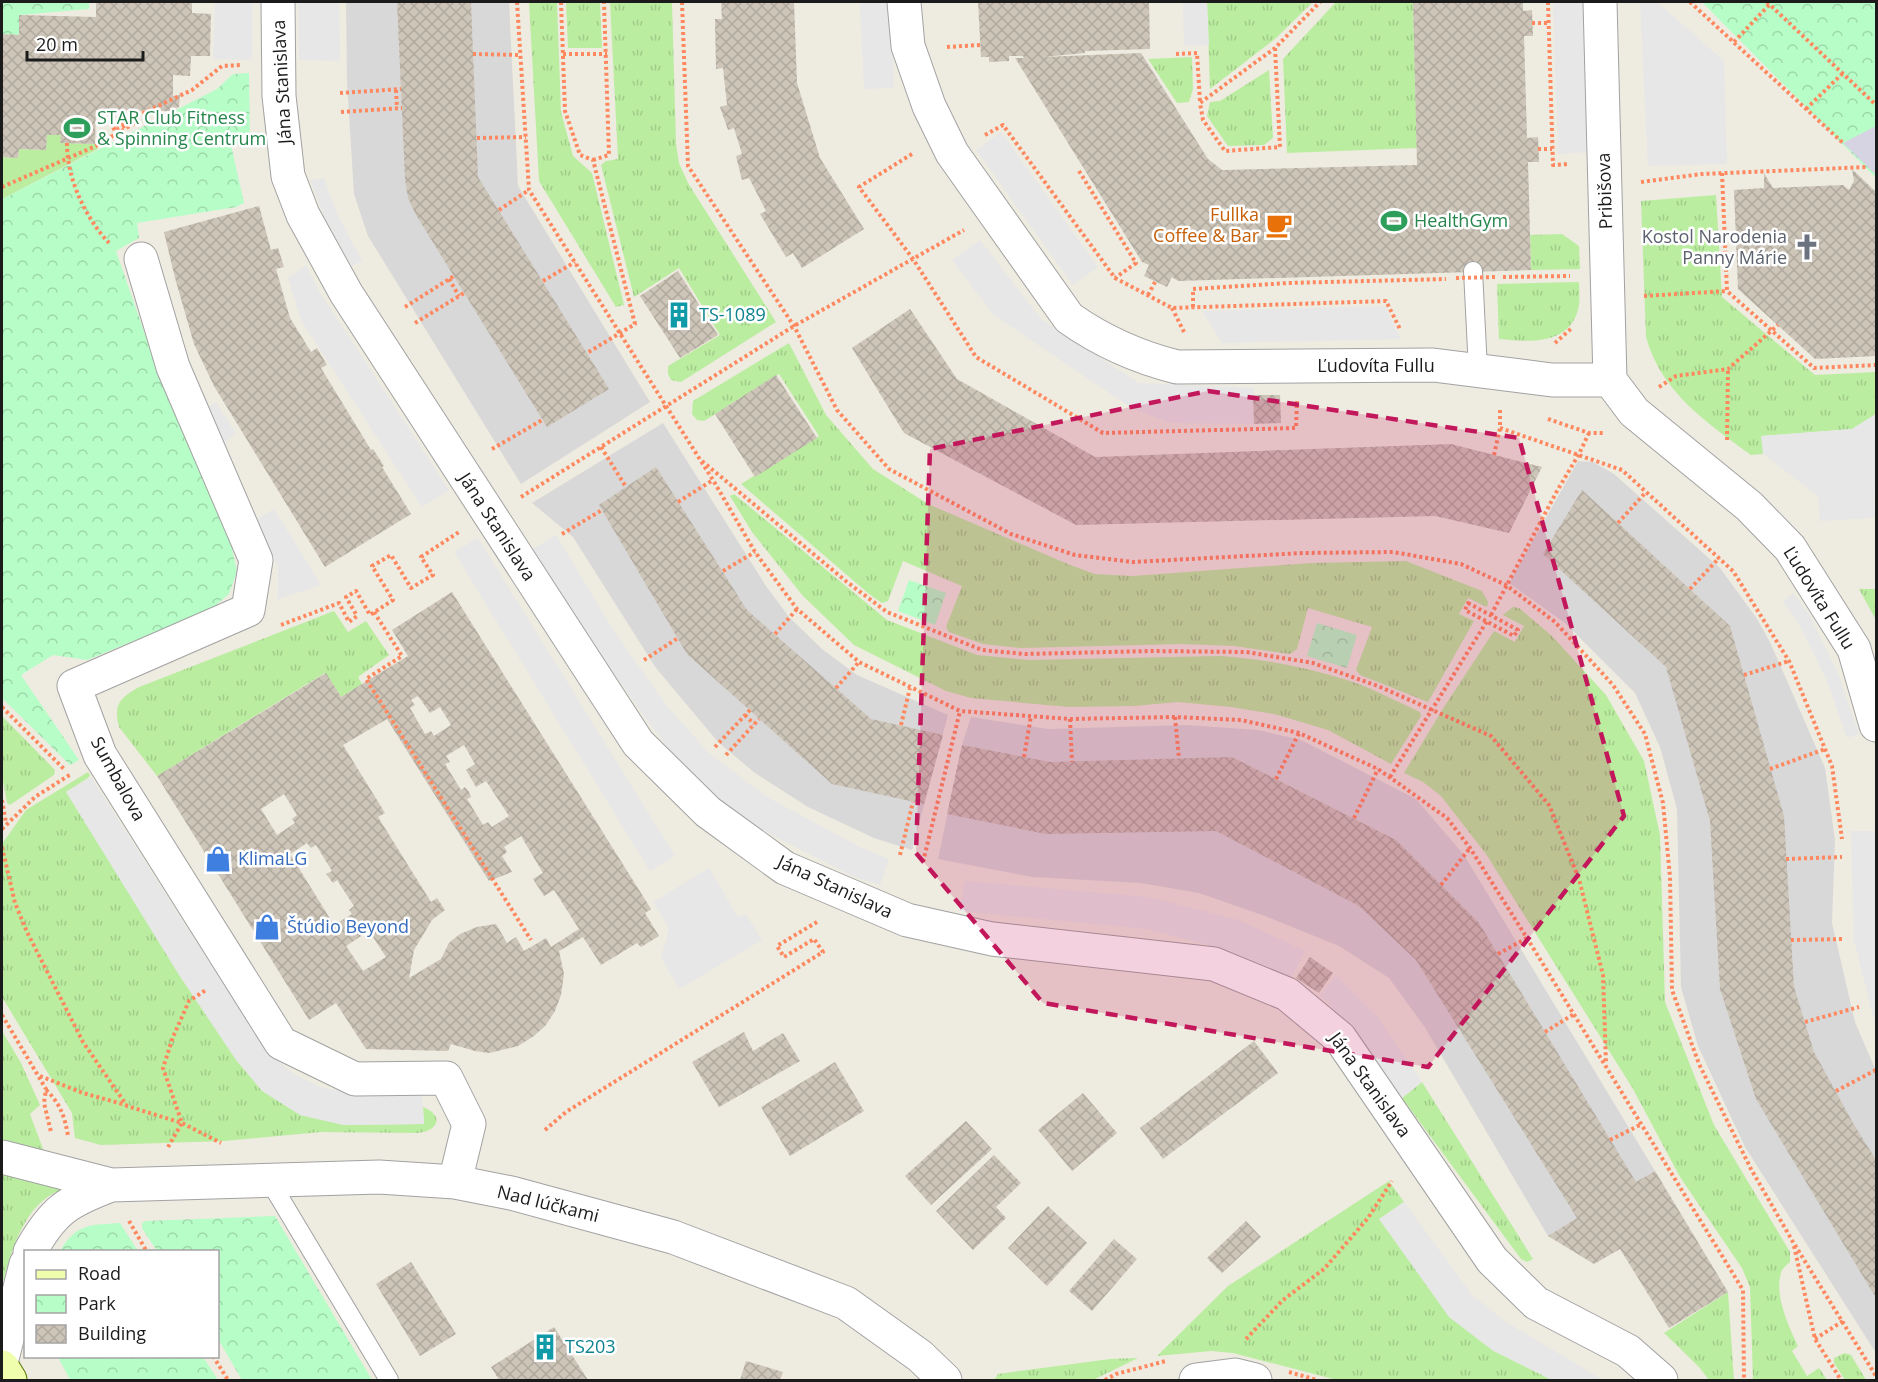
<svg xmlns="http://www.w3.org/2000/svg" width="1878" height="1382" font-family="'Open Sans',sans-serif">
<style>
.residential{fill:#d9d8d8}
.grass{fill:url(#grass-tufts)}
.park{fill:url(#park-crowns)}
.garden{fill:#bbeda0}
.parking{fill:#e7e7e7}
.plaza{fill:#d6d4e3}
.building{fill:url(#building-cross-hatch);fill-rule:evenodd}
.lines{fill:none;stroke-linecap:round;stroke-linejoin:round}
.service-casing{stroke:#a2a2a2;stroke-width:20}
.minor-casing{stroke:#a2a2a2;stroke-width:35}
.secondary-casing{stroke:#567400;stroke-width:35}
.path{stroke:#ff885f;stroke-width:4;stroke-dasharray:3 3;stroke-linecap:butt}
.service{stroke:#fff;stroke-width:18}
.minor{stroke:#fff;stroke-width:33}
.secondary{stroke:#eefead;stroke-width:33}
.path-bridge{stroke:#ff885f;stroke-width:4;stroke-dasharray:3 3;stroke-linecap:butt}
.marked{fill:#c2185b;fill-opacity:0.2;stroke:#c2185b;stroke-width:4.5;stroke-dasharray:12 8;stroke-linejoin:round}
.labels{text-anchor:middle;stroke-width:5;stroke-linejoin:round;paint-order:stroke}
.street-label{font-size:18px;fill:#1b1b1b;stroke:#fff}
.leisure-label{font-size:18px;fill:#27864d;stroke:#fff;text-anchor:start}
.food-label{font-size:18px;fill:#c56008;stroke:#fff;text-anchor:end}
.worship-label{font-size:18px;fill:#5b616d;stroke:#fff;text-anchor:end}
.culture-label{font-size:18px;fill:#0d838f;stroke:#fff;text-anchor:start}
.shop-label{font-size:18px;fill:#366cbe;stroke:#fff;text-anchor:start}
</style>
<defs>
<pattern id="grass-tufts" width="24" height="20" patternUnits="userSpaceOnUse" patternTransform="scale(1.5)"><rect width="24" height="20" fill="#bbeda0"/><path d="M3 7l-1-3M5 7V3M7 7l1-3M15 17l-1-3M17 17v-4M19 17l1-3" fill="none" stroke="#a0cb89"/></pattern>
<pattern id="park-crowns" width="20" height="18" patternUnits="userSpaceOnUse" patternTransform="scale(1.5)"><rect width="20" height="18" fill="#b7fdc7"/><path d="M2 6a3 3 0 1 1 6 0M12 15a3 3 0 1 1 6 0" fill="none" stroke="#9dd8aa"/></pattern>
<pattern id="building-cross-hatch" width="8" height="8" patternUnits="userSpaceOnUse" patternTransform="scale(1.5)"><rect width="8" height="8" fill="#cec5b9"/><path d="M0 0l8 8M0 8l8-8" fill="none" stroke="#b0a99e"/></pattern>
</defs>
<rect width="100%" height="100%" fill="#eeebe0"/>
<!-- residential -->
<path class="residential" d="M346 2H509L518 186 650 402 521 484 368 236 354 194 347 82Z
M663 423 766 586 789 617 822 649 857 675 948 715 912 850 874 838 808 807 755 773 718 742 656 668 573 537 532 503Z
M1578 461 1593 462 1614 474 1720 568 1757 619 1770 642 1825 768 1835 840 1832 923 1855 1022 1876 1071V1353L1745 1147 1698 1046 1681 987 1677 809 1660 747 1635 693 1565 623 1509 583Z
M971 717 1048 729 1186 725 1258 730 1301 740 1416 799 1464 855 1655 1171 1548 1236 1424 1026 1389 978 1339 946 1265 916 1199 893 1140 883 1032 877 938 859 962 745Z"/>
<!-- grass -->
<path class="grass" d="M529 2H557L561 112 573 156 592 173 624 305 616 307 539 181Z
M566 2H600L602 48H568Z
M610 2H672L676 144 679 163 688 183 776 322 681 382 671 380 668 374V366L720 335 679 268 634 297 601 165 606 161 618 159Z
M1207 2H1313L1275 39 1210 89Z
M1336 2H1413L1417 148 1287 153 1283 59Z
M1192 57 1193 89 1189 102 1177 103 1148 59Z
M1269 70 1273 138 1264 145 1228 146 1207 116 1210 102 1220 101Z
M1716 195 1722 297 1815 375 1876 372V414L1852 429 1762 436 1763 454 1751 455C1707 423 1661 392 1646 337L1641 201Z
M1562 234 1579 246 1580 269 1531 270 1530 235Z
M1579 282C1579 289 1580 298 1579 305 1572 346 1529 342 1499 339L1497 284Z
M789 343 826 415 873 469 928 504 1070 565 1095 574 1133 576 1311 563 1406 561 1482 591 1488 602 1487 607 1468 598 1459 614 1474 621 1428 702 1360 675 1356 670 1372 627 1308 608 1297 649 1290 654 1234 646 1182 644 1021 648 983 644 949 632 946 627 962 586 903 561 888 601 882 603 869 594 741 484 819 436 779 374 704 421 697 420 692 414 693 401Z
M734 494 887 620 977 655 1029 660 1220 656C1263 659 1306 667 1347 680 1372 688 1396 701 1420 712L1421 716 1391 764 1328 730 1274 714 1231 707 1178 702 1134 706 1069 707 971 698 946 691 854 645 803 596 752 532 730 496Z
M1859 589H1876V620Z
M1513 607 1519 608 1552 636 1606 695 1644 761 1660 835 1665 1002 1714 1125 1790 1252V1262C1787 1265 1782 1268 1781 1273 1774 1295 1789 1327 1798 1346L1792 1351 1807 1376 1819 1368 1827 1380H1753L1750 1287 1742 1268 1680 1177 1633 1089 1486 854 1441 796 1423 782 1404 773 1444 707 1494 631 1515 642 1524 626 1503 615Z
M334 611 348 632 366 621 389 655 358 677 362 684 341 697 325 673 157 776 119 727C113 704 120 698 139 687Z
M2 716 55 770 54 775 10 805 7 803 2 775Z
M88 772 90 775 88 778 66 792 300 1115 344 1125 424 1124 423 1107C444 1115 439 1131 418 1133L321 1132 224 1141 101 1145 75 1138 72 1113 2 997V844L26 810Z
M2 1031 21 1063 40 1105 30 1114 46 1157 2 1142Z
M1422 1082 1533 1259 1527 1262 1521 1259 1402 1098Z
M2 1170 72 1186C66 1189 60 1190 54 1193 22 1210 11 1253 2 1285Z
M1389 1181 1404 1202 1380 1219 1492 1350 1552 1380H1337L1233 1353 1211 1351 1157 1356 1228 1286Z
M1728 1292 1734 1380H1709L1699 1367 1664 1333Z
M1845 1353 1851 1355 1866 1380H1845L1834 1363V1358Z
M1138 1358 1093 1380 995 1379 998 1374 1110 1359Z"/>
<!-- park -->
<path class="park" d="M2 2H89V9L20 15 19 35 2 34Z
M1702 2H1876V178Z
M249 73 250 143 231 145 244 203 236 207 137 223 139 238 116 251 165 392 228 531 237 571 229 594 210 610 87 660 53 655 21 675 79 760 70 765 2 698V199L217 89 233 74Z
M909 580 946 593 935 625 898 611Z
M1317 623 1357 635 1347 668 1307 656Z
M275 1216 372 1380H242L218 1339V1252L157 1251 142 1228V1223L146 1221Z
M120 1223 138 1251H60C77 1223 90 1225 120 1223Z
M58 1357H203L218 1380H70Z"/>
<!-- garden -->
<path class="garden" d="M47 135H61V143L95 144 98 149 2 199V157L18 158 19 149 46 150Z"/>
<!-- parking -->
<path class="parking" d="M215 2H252V60L213 59Z
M298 2H339L340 61 299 60Z
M860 2H891L894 88 864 89Z
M1183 2H1207L1209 45 1184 46Z
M1553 2H1585L1589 152 1558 154Z
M1640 2H1657L1724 61 1727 164 1648 166Z
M1001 132 1098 267 1073 285 976 150Z
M324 178 336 212 362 261 352 266 324 216 310 180Z
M980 240 1042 320 1139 383 1254 388V424L1170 423 1133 409 994 315 952 260Z
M306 265 319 291 449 490 422 507 301 320 288 278Z
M1385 306 1401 339 1222 343 1202 311Z
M216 402 236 434 216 448 197 415Z
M1876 414V492H1874L1875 518 1820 521 1818 496 1763 454 1761 436 1852 429Z
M274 509 321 585 278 599V567L257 519Z
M556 535 612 628 666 705 709 753 767 797 860 847 889 859 880 885 852 876 756 827 685 770 646 719 575 617 533 549Z
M478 538 675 856 650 871 454 552Z
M1793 593 1810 616 1839 676 1859 734 1847 738 1827 681 1813 652 1799 624 1783 602Z
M91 777 221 981 273 1058 294 1074 323 1088 361 1095 422 1093 424 1124 344 1125 300 1115 262 1091 236 1060 179 975 66 792Z
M1851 831H1876V1026L1854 941Z
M709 868 738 917 746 914 762 940 679 989 661 958 669 928 653 902Z
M965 881 1149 897 1239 920 1305 951 1292 977 1228 950 1147 929 959 911Z
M1336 975 1377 1016 1422 1082 1402 1098 1357 1033 1320 995Z
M1404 1202 1473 1296 1506 1322 1603 1380H1552L1492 1350 1449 1317 1379 1219Z"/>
<!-- plaza -->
<path class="plaza" d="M1876 126V175L1843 143Z"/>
<!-- building -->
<path class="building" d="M96 2H192V13L211 14 210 56H191L190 76 173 75V96L180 95 179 107 171 111 96 110 95 144 60 143 61 135H47L46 150 19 149 18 158 2 157V34L19 35V15L96 17Z
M397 2H471L478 177 609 389 547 427 416 215 408 198 405 179Z
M721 2H794L797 83 820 158 864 229 802 268 793 253 786 257 760 214 766 211 749 178 742 180 736 156 742 154 734 128 728 130 720 107 727 105 723 68 716 69 715 19H722Z
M978 2H1149L1150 49 1085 51V53L1043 57 1141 53 1208 159 1222 170H1225L1417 165 1413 2H1523V11L1532 10 1533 36H1524L1527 138 1538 137 1539 162H1528L1531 270 1178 281 1172 277 1167 287 1144 276 1149 265 1142 262 1137 254 1015 58H1024L1023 56H1009V61L989 62V57H981Z
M1852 169 1876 192V356L1815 359 1738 289 1734 190 1764 188V173L1773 188 1843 185 1849 190 1854 181Z
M259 206 271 250 278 248 284 267 276 269 290 318 311 352 317 348 327 365 321 368 371 450 373 449 384 466 382 467 411 514 325 567 214 386 194 344 175 278 164 232Z
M678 271 718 335 680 358 640 296Z
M910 309 957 379 1095 457 1451 444 1542 467 1509 533 1435 516 1076 525 904 433 852 348Z
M776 375 817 438 755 477 715 414Z
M1253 395H1280L1281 423 1254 424Z
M656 467 747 610 871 719 943 735 924 804 832 784 687 654 599 505Z
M1582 490 1730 626 1784 816 1794 987 1814 1052 1853 1123 1876 1160V1298L1756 1099 1720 989 1710 821 1666 667 1543 554Z
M452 592 651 909 645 913 659 936 641 947 637 943 601 965 583 937 559 951 564 974 561 995 555 1011 546 1025 534 1036 518 1046 489 1053 475 1051 451 1044 448 1051 366 1049 336 1003 309 1020 157 776 326 673 341 697 362 684 408 656 392 630ZM418 696 430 713 440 707 451 725 434 736 431 731 425 734 410 708 415 705 411 700ZM387 719 489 881 512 872 502 856 507 852 504 847 521 836 543 873 533 879 544 896 554 890 579 929 551 947 546 938 524 951 516 937 507 943 496 924 477 927 460 934 449 943 441 959 409 978 414 950 432 920 445 910 437 898 431 902 378 817 385 813 343 745ZM464 745 475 764 466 770 476 787 486 781 509 816 492 827 488 822 483 825 467 799 471 797 469 792 465 787 461 790 445 764 450 762 446 756ZM284 794 297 815 292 819 295 823 277 835 261 809ZM307 843 311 848 316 845 332 871 326 874 333 883 337 880 354 906 349 910 352 914 334 925 290 854ZM364 934 368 940 373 937 386 957 363 971 346 946Z
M962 745 1050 762 1232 757 1396 840 1479 923 1636 1182 1655 1171 1728 1292 1669 1328 1620 1249 1594 1264 1548 1236 1577 1218 1416 960 1359 906 1216 831 1046 834 947 814Z
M1310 957 1333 973 1319 993 1296 978Z
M744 1032 753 1051 783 1033 800 1061 719 1107 692 1062Z
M1254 1041 1278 1073 1163 1159 1140 1128Z
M835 1062 864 1111 790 1156 761 1107Z
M1083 1093 1117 1133 1072 1171 1038 1130Z
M966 1121 992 1149 931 1205 905 1176Z
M994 1155 1021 1183 996 1207 1006 1218 973 1250 936 1211Z
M1048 1206 1087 1243 1047 1286 1008 1248Z
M1246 1221 1261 1237 1222 1273 1207 1258Z
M1114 1239 1137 1259 1092 1311 1069 1291Z
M411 1262 456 1334 420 1356 376 1284Z
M554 1327 588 1380H499L491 1367Z
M746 1361 783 1372 780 1380H740Z"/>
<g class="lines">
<!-- service casing -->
<g class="service-casing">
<path id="service" d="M1473 271 1478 370
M269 1180 389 1380"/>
</g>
<!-- minor casing -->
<g class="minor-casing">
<path id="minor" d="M278 2 279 96 288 176 303 215 346 293 638 743 708 812 785 868 907 920 992 939 1214 964 1287 994 1340 1038 1492 1260 1536 1303 1628 1351 1661 1380
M904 2 908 46 929 106 952 153 1069 318C1103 342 1137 357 1177 367L1433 365 1552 380H1610L1634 412 1749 506 1790 548 1854 649 1876 725
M1600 2 1610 380
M141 259 173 367 256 560 248 610 74 686 100 755 281 1043 355 1079 446 1078 469 1124 455 1182
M2 1157 111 1185 379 1177 455 1182 511 1193 673 1237 846 1303 920 1356 945 1380
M30 1252C53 1210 68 1201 111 1185
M2 1359 26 1264
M1196 1380 1235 1375 1255 1380"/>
</g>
<!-- secondary casing -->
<g class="secondary-casing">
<path id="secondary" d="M2 1367 10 1380"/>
</g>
<!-- path -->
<path class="path" d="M517 2 529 190 713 480 755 552 797 609 859 662 960 711 1070 719 1175 717 1241 720 1299 733 1378 769 1447 818 1470 848 1527 938 1743 1290 1744 1380
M561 2 565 111 580 155 593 160 635 324 587 353
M682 2 688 166 794 326 837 410 889 469 1011 534 1075 555 1133 562 1303 553 1393 552 1461 564 1506 585 1555 622 1613 685 1645 734 1663 803 1670 877 1672 990 1699 1064 1751 1169 1793 1242 1876 1376
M1548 2 1553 165 1569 164
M1690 2 1843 143
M1767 2 1876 105
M1532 23H1549
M1734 42 1770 4
M947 47 980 45
M1275 48 1280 147 1225 151 1203 120 1200 103 1275 48 1320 2
M473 54 521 55
M563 54H607
M1176 54 1197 53 1200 102
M396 90 397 108
M340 93 401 89
M1806 109 1843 73
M341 112 402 108
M985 135 1003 125 1115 278 1172 308 1386 301 1400 329
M477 138 526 137
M67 143C67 179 85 217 109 243
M1538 149H1552
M912 154 859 187 913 259 976 357 1103 433 1296 428 1297 401
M593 160 609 155 604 2
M1079 171 1136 263 1115 278
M1722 173 1727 291 1814 368 1876 365
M1641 182 1702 174 1868 167
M2 187 96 146 133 124 132 122 115 131 113 127 192 90 222 66 242 65
M499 210 529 190
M1503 277 1570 276
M449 279 459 296
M543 281 575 262
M1148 295 1155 282
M1644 296 1727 291
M405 307 454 276
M1193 307V289L1288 283 1446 279
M1172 308 1184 332
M415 323 464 293
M1555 343 1572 328
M1659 387 1676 376 1728 369 1778 325
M1500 410V428L1622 470 1733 571 1789 661 1832 766 1842 839
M1548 419 1589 433H1604
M1727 440 1728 369
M601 447 626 487
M492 449 542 420
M1494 455 1500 428
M702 461 847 582 887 612 982 650 1025 654 1150 651 1246 652 1313 663 1378 686 1491 736 1549 805 1579 879 1603 975 1606 1063
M521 497 794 326 964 230
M678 502 713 480
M1618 523 1646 492
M562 534 602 510
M723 571 755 552
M1690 589 1719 558
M1468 603 1518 630 1514 636 1465 610Z
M374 612 402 656 366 679 531 940
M1491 615 1557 491 1579 454 1589 433
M281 625 339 603 349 622 357 616 346 597 356 591 370 615 393 600 372 566 391 555 411 588 433 575 421 557 459 532
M775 634 797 609
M644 660 678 638
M1744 675 1789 661
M836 688 859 662
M2 707 65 770
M745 715 754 724
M1175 717 1179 758
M1070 719 1072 762
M901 725 910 688
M715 747 750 710
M726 755 759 719
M1024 757 1031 716
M1770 769 1825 749
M1390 777 1487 621
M1276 779 1299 733
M2 800 6 823
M1354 818 1378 769
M2 829 35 797 71 774
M2 847 15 903 27 932 83 1042 127 1106 182 1123 221 1143
M900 855 913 802
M1786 859 1842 857
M923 862 960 711
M1441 885 1470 848
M1791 940 1844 939
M1498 954 1527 938
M2 1015 46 1089 44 1103 51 1132
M1805 1022 1859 1007
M1545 1032 1574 1014
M40 1076 83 1093 126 1105
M46 1090C60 1103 65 1117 68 1136
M1836 1091 1876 1070
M545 1130 566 1112 823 952 814 939 784 957 777 946 817 922
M1610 1140 1642 1124
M168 1147 182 1123 163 1068 173 1037 189 1001 206 990
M129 1221 147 1252
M1794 1246 1815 1339 1841 1380
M1246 1339 1283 1300 1324 1269 1368 1218 1392 1181
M1815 1339 1843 1321
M213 1356 228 1380
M1289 1372 1317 1380
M1105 1380 1116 1374 1166 1361"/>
<!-- service -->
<use href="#service" class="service"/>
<!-- minor -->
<use href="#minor" class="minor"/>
<!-- secondary -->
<use href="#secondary" class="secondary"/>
<!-- path-bridge -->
<path class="path-bridge" d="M1456 278 1496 277"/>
</g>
<!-- marked area -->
<path class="marked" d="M1208 391 1519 438 1624 816 1428 1067 1043 1003 916 853 930 449Z"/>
<!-- icons -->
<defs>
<g id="stadium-bare" transform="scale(2.07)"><path d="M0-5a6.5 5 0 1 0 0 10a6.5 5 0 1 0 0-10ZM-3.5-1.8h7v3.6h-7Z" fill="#2e9e5b" stroke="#fff" stroke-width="2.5" paint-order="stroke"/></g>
<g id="cafe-bare" transform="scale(2.07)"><path d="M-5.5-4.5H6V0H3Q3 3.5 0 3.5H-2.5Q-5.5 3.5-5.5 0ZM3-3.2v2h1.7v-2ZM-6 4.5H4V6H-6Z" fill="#e8710a" stroke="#fff" stroke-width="2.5" paint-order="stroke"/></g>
<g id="church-bare" transform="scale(2.07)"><path d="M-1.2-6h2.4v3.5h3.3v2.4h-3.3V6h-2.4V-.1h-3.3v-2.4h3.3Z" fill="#6b7280" stroke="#fff" stroke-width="2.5" paint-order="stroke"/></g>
<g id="building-bare" transform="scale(2.07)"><path d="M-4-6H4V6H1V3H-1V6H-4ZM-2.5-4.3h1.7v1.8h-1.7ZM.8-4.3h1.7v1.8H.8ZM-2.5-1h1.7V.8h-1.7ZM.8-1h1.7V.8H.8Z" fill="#0f9aa8" stroke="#fff" stroke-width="2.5" paint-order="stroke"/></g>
<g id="shop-bare" transform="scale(2.07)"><path d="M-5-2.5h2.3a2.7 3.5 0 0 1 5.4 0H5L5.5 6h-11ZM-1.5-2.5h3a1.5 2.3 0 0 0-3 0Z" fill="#3f7fe0" stroke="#fff" stroke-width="2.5" paint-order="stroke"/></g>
</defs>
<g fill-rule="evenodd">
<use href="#stadium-bare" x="77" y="128"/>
<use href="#stadium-bare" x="1394" y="221"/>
<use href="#cafe-bare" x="1279" y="225"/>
<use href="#church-bare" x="1807" y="247"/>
<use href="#building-bare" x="679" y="315"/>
<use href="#shop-bare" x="218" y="859"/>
<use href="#shop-bare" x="267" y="927"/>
<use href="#building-bare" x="545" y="1347"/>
</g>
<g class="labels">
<!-- street labels -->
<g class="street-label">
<text transform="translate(282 82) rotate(-93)" y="6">Jána Stanislava</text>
<text transform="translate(1605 191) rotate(-92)" y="6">Pribišova</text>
<text x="1376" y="372">Ľudovíta Fullu</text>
<text transform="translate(497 527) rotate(57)" y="6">Jána Stanislava</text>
<text transform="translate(1819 598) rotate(58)" y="6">Ľudovíta Fullu</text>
<text transform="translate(118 779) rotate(61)" y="6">Sumbalova</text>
<text transform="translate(835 887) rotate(25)" y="6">Jána Stanislava</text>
<text transform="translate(1370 1085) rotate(54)" y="6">Jána Stanislava</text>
<text transform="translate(548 1204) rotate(14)" y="6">Nad lúčkami</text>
</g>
<!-- leisure labels -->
<g class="leisure-label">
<text x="97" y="124">STAR Club Fitness<tspan x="97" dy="21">&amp; Spinning Centrum</tspan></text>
<text x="1414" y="227">HealthGym</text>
</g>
<!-- food labels -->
<g class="food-label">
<text x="1259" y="221">Fullka<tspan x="1259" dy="21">Coffee &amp; Bar</tspan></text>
</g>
<!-- worship labels -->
<g class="worship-label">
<text x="1787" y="243">Kostol Narodenia<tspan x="1787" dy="21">Panny Márie</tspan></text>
</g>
<!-- culture labels -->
<g class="culture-label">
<text x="699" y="321">TS-1089</text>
<text x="565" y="1353">TS203</text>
</g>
<!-- shop labels -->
<g class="shop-label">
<text x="238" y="865">KlimaLG</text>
<text x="287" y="933">Štúdio Beyond</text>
</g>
</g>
<!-- border -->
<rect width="1878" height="1382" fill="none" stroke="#1b1b1b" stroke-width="6"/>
<!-- legend -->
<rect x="24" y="1250" width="195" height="108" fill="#ffffff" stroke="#a4a4a4" stroke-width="1.5"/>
<rect x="36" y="1270" width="30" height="9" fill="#eefead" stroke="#a4a4a4" stroke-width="1.5"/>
<text x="78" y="1280" font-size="18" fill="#1b1b1b">Road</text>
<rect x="36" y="1295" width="30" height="18" fill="url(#park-crowns)" stroke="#a4a4a4" stroke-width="1.5"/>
<text x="78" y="1310" font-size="18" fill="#1b1b1b">Park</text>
<rect x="36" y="1325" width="30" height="18" fill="url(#building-cross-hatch)" stroke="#a4a4a4" stroke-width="1.5"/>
<text x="78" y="1340" font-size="18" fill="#1b1b1b">Building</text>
<!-- scale -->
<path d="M27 51v9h116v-9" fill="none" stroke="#1b1b1b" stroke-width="3"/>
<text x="36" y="51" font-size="18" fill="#1b1b1b" stroke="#ffffff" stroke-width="4.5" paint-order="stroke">20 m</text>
</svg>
